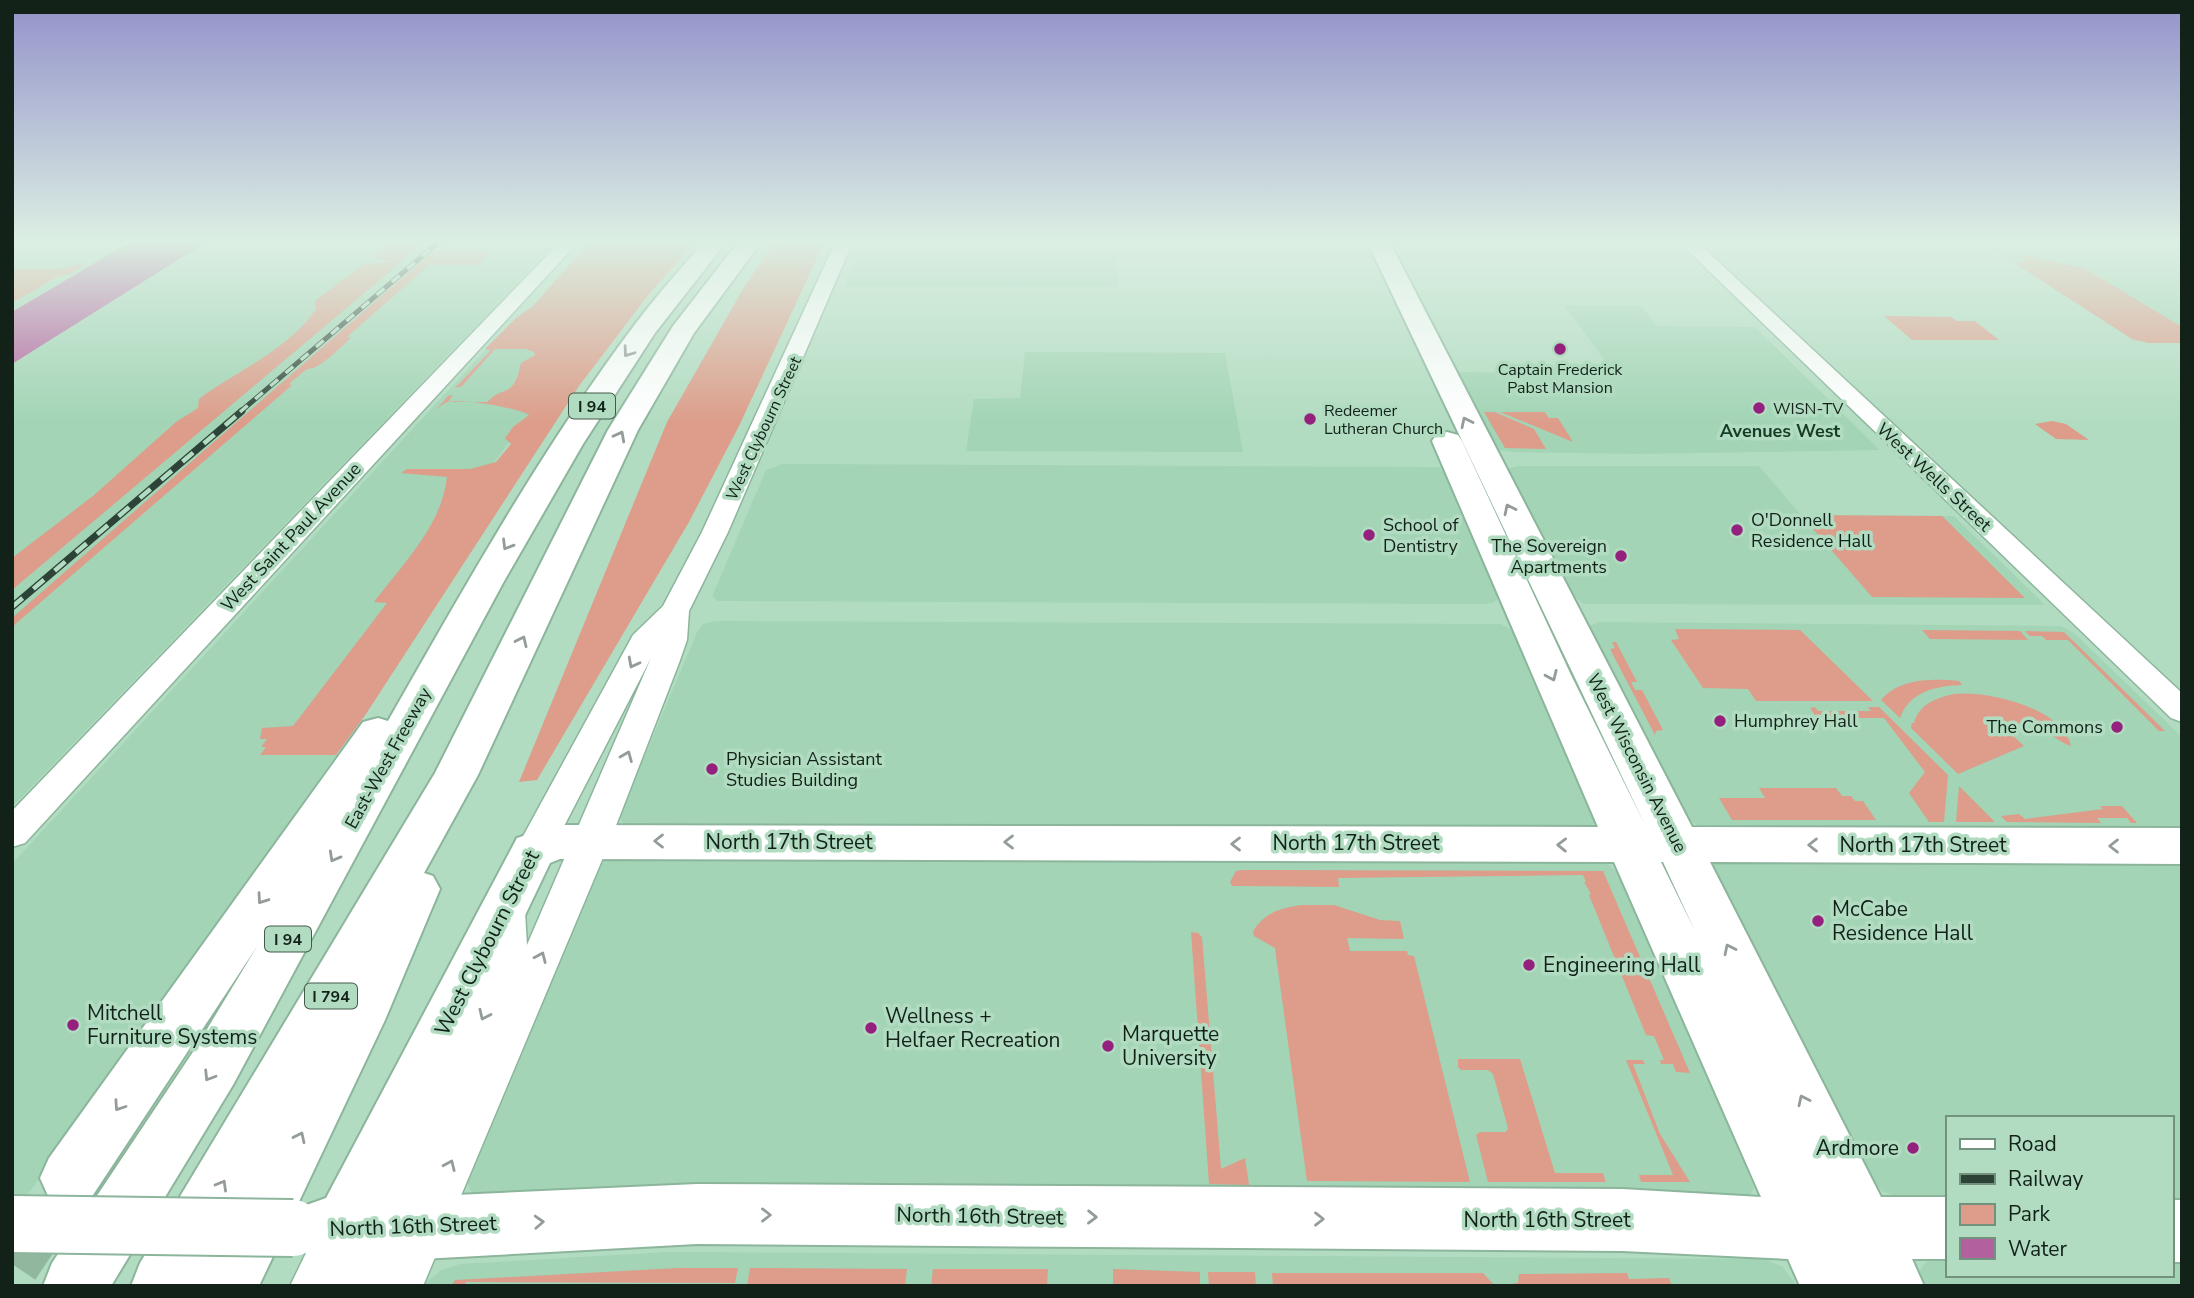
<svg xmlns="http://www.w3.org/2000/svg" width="2194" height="1298" font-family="'Nunito Sans',sans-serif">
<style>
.built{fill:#a2d4b5}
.green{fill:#dd9d8a}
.water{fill:#b3609e}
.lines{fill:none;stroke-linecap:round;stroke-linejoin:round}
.highway-tunnel{stroke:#92b79f;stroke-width:56;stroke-dasharray:56 28;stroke-linecap:butt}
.minor-casing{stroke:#8cb59c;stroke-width:3}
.major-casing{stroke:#8cb59c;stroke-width:4}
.highway-casing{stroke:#8cb59c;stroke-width:4}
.minor{fill:#fff;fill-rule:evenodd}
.major{fill:#fff;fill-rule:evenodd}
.highway{fill:#fff;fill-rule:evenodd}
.rail-far1-casing{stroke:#2e4337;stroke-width:5}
.rail-casing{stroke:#2e4337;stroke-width:7}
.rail-far1{stroke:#b2dcc1;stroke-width:3.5;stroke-dasharray:10;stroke-linecap:butt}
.rail{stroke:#b2dcc1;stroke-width:4.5;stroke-dasharray:14;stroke-linecap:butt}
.major-bridge-casing{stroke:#8cb59c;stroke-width:60;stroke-linecap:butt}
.major-bridge{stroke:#fff;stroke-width:56}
.oneway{stroke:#949c98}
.poi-dot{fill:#95217e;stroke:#b2dcc1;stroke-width:2.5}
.labels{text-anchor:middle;stroke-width:7;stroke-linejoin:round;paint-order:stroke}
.far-poi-label{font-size:16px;fill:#122219;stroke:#b2dcc1;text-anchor:start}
.shield{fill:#b2dcc1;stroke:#425a4b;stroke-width:2}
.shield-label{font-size:16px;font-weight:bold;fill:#122219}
.far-street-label{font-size:16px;fill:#122219;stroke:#b2dcc1}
.far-quarter-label{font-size:18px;font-weight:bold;fill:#163c27;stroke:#b2dcc1}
.street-label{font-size:18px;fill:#122219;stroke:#b2dcc1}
.poi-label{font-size:18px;fill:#122219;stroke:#b2dcc1;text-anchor:start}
.near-street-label{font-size:21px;fill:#122219;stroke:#b2dcc1}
.near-poi-label{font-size:21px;fill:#122219;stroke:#b2dcc1;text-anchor:start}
</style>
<rect width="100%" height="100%" fill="#b2dcc1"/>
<!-- built -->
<path class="built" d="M12 241H132L12 312Z
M208 241H558L12 807V364Z
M863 241H1116L1118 287H844Z
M1390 241H1497L1501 246H1393Z
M1981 241H2182V343H2149L2132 339Z
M1564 305H1640L1657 326 1755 327 1880 450 1638 454 1513 452 1499 450 1456 372 1614 373Z
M489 346H541L518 373 508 402 535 408 438 537 347 739 12 1217V864Z
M1025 352 1225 353 1243 452 966 451 974 399 1020 398Z
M782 464 1438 467 1445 471 1500 598 1492 603 1484 604 718 601 713 597V594L766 470Z
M1519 466H1759L1801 515 1954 516 2045 605 1584 604 1574 597 1508 472 1510 468Z
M716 621 1501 624 1515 632 1595 823 1589 828 626 825 621 821V812L698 630 703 624Z
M1599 622 2061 626 2074 633 2182 737V831L1701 827 1690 821 1685 814 1592 635 1589 626Z
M608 858 1605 862 1621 875 1754 1187 1749 1198 1736 1200 475 1193 470 1190 467 1179 598 866Z
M1718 861 2182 863V1200H2171V1118H1947V1198H1900L1882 1191 1872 1179 1716 874 1713 866Z
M669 1252 1765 1259 1783 1267 1797 1286H422L441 1270 460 1264Z
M1947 1260V1275H2171V1262H2182V1286H1923L1920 1270 1926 1262Z"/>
<!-- green -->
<path class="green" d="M393 241H426L12 590V558L93 496 176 422 198 408 199 399 204 395C241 369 290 348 316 309L315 301 364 264 390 262 372 256Z
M611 241H697L649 294 579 386 366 714 336 755H260L266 747H261L267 739H260L262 728 293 726 387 603 374 602C403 564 442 525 447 477L401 473 407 469H470L496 462 511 444 505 438 513 427 529 415C518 408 457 397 445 403 441 405 439 408 436 410L448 396 453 395 448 402H487C504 384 513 400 521 363L535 355 534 352 526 349H495L462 386 455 388 491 350 485 349 516 318 533 306 586 246Z
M776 241H825L739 426 689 522 537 780 519 782 667 422 746 284Z
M432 252H492L478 265H429L347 337 351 338C340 347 321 369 307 369L290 383 291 386 12 627V618Z
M2023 255 2084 268 2182 327V343H2149L2132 339 2014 263 2025 261 2021 257Z
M80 264 85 265 70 274 57 277 12 303V269H61Z
M1884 316 1951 317 1957 321H1975L1999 340H1912Z
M1484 412H1495L1534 429 1546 449 1505 448Z
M1500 412H1545L1549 418H1558L1573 442Z
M2052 421 2066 424 2089 440 2056 439 2035 424Z
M1801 515 1942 516 2025 598 1872 597Z
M1675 629 1800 630 1873 701H1756L1748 689 1703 688 1671 640 1679 639Z
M1922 630 2020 631 2028 640 1930 639Z
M2025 631 2064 632 2165 731H2159L2068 640H2046L2042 636H2030Z
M1612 642H1616L1637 682H1631L1635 690H1642L1663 730 1656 731 1655 735 1610 649 1615 648Z
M1949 680 1959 681 1962 685C1936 686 1910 691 1900 718L1881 700C1898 680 1925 679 1949 680Z
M1954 694C1987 690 2063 708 2071 746 2052 740 2031 712 2009 728V732L2024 746 1958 774 1911 728 1912 723H1914C1919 704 1936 698 1954 694Z
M1815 707 1818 711H1871L1868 707H1879L1948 775 1944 822H1929L1909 793 1925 772 1884 718H1817L1810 708Z
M1959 786 1995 822H1956Z
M1759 788H1836L1842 796H1851L1855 801H1863L1876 820H1732L1719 798H1765Z
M2100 806H2122L2137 823H2131L2127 818H2097L2101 823 2007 822 2001 816 2019 814 2025 819 2103 809Z
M1242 870 1603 871 1690 1073 1676 1072 1673 1064H1661L1660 1060H1664L1654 1036 1646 1035 1589 895 1591 894 1584 882H1586L1583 875 1338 878 1339 887 1232 886 1230 882 1236 871Z
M1303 905H1334L1380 920 1400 921 1404 939 1347 938 1350 951H1407L1408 955 1414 956 1470 1182 1307 1181 1275 948 1254 936 1253 932C1263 913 1282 907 1303 905Z
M1191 932 1198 933 1202 937 1221 1169 1245 1158 1249 1185 1209 1184Z
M1458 1059H1520L1555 1173H1603L1606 1182H1488L1476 1135 1480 1132H1506L1508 1128 1493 1074 1488 1070H1461L1458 1067Z
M1626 1060H1643L1645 1064H1633L1660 1134 1690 1182H1641L1639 1175H1673Z
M678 1268H738L735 1283 466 1282 464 1286 452 1285 455 1280Z
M750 1268 907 1269 905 1286H747Z
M933 1269H1048L1047 1286H931Z
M1113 1269 1200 1272V1286H1113Z
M1208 1272H1255L1256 1286H1209Z
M1272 1273H1483L1495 1286H1273Z
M1627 1273 1629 1279 1669 1278 1672 1286H1514L1513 1283H1518L1519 1274Z"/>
<!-- water -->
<path class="water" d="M132 241H208L12 364V312Z"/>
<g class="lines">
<!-- highway-tunnel -->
<path class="highway-tunnel" d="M12 1264 49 1209"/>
<!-- minor casing -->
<g class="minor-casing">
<path id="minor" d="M561 241H579L25 843 12 847V811Z
M836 241H853L728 532 689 611 687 640 679 663 610 841 423 1286H290L326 1212 343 1205 376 1222 389 1250 393 1240C380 1231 374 1212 376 1196L473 996 489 950 487 912 493 901 506 897 519 901 525 912 527 945 651 658 546 861 533 865 520 861 515 851 633 635 663 606 702 532Z
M1678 241H1696L2182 693V722L2171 718Z"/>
</g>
<!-- major casing -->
<g class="major-casing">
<path id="major" d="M1367 241H1389L1692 827 2182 828V864L1710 862 1881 1197H1947V1259H1912L1924 1286H1800L1788 1259 1622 1251 697 1244 422 1259 323 1260 301 1251 292 1229 301 1207 326 1198 517 838 557 825 1598 827 1432 441 1436 435 1447 432 1458 435 1462 441 1571 675 1646 827ZM560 859 1614 862 1761 1197 1622 1189 697 1184 390 1198 550 863ZM1661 862H1663L1695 931Z
M2171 1200H2182V1262H2171Z"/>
</g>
<!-- highway casing -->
<g class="highway-casing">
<path id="highway" d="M704 241H727L655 333 583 444 503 583 233 1085 111 1286H43L52 1263 195 1049 258 945 91 1198 70 1207 49 1198 40 1178 49 1158 363 722 378 718 388 721C465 586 542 448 636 323 657 295 681 269 704 241Z
M739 241H762L694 333 638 430 478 775 424 873 433 876 440 889 385 1020 259 1286H131L140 1263 435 773 608 430 673 326Z"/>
</g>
<!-- minor -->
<use href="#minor" class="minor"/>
<!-- major -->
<use href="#major" class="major"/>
<!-- highway -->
<use href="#highway" class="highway"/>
<!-- rail-far1 casing -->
<g class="rail-far1-casing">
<path id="rail-far1" d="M240 412 440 241"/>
</g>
<!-- rail casing -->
<g class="rail-casing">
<path id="rail" d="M12 607 242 411"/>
</g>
<!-- rail-far1 -->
<use href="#rail-far1" class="rail-far1"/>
<!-- rail -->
<use href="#rail" class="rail"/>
<!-- major-bridge casing -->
<g class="major-bridge-casing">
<path id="major-bridge" d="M12 1224 293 1228"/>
</g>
<!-- major-bridge -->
<use href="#major-bridge" class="major-bridge"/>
</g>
<!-- one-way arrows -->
<defs><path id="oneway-chevron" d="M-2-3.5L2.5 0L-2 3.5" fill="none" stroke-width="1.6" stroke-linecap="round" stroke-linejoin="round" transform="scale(1.75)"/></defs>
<g class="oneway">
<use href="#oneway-chevron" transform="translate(628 352) rotate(126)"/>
<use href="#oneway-chevron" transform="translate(1466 422) rotate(-116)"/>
<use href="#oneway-chevron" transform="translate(620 436) rotate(-62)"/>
<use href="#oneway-chevron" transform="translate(1509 509) rotate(-116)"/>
<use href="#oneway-chevron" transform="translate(507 545) rotate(121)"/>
<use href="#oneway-chevron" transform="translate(522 641) rotate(-65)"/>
<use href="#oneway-chevron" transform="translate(633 663) rotate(118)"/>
<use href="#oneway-chevron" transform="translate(1552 676) rotate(66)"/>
<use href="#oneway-chevron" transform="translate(627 756) rotate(-68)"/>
<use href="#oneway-chevron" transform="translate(659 841) rotate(-180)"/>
<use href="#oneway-chevron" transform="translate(1009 842) rotate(-180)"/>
<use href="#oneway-chevron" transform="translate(1236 844) rotate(180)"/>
<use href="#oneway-chevron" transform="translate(1562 845) rotate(-179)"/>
<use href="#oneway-chevron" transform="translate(1813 845) rotate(-180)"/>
<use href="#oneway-chevron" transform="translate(2114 846) rotate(-180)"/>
<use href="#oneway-chevron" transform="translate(334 857) rotate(119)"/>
<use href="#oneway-chevron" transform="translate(262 899) rotate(125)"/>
<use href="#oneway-chevron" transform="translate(1729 949) rotate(-116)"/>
<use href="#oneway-chevron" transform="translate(541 957) rotate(-66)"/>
<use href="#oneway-chevron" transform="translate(484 1015) rotate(115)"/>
<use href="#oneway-chevron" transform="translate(209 1076) rotate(122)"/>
<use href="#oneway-chevron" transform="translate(1803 1100) rotate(-116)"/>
<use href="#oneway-chevron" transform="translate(119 1106) rotate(124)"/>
<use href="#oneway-chevron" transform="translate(300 1137) rotate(-64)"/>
<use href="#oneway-chevron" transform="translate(450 1165) rotate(-66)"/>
<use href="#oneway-chevron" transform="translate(222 1185) rotate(-60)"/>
<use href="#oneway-chevron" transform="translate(766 1215)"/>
<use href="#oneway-chevron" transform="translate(1092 1217) rotate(1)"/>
<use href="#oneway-chevron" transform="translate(1319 1219)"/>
<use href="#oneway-chevron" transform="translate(539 1222) rotate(-3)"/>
</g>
<!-- sky -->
<linearGradient id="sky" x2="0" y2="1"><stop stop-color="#9392ca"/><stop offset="0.57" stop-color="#dcefe3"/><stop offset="1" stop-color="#dcefe3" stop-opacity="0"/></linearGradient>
<rect width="2194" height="423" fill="url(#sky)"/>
<!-- markers -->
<g class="poi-dot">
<circle cx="1560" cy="349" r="7"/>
<circle cx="1759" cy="408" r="7"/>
<circle cx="1310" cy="419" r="7"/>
<circle cx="1737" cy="530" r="7"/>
<circle cx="1369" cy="535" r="7"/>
<circle cx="1621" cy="556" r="7"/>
<circle cx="1720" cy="721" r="7"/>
<circle cx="2117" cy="727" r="7"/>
<circle cx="712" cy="769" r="7"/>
<circle cx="1818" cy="921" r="7"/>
<circle cx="1529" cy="965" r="7"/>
<circle cx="73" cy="1025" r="7"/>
<circle cx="871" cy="1028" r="7"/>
<circle cx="1108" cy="1046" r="7"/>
<circle cx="1913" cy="1148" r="7"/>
</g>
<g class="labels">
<!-- far-poi labels -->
<g class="far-poi-label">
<text x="1560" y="375" text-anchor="middle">Captain Frederick<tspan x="1560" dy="18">Pabst Mansion</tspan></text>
<text x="1773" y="414">WISN-TV</text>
<text x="1324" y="416">Redeemer<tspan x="1324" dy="18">Lutheran Church</tspan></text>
</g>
<!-- shield labels -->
<g class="shield">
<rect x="569" y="393.5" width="46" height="25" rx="5"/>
<rect x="265" y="926.5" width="46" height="25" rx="5"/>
<rect x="305" y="983.5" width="52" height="25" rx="5"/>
</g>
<g class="shield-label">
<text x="592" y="412">I 94</text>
<text x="288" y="945">I 94</text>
<text x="331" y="1002">I 794</text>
</g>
<!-- far-street labels -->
<g class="far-street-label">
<text transform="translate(763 428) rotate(-65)" y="6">West Clybourn Street</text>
</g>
<!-- far-quarter labels -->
<g class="far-quarter-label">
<text x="1780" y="437">Avenues West</text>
</g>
<!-- street labels -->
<g class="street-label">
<text transform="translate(1934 477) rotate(43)" y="6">West Wells Street</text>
<text transform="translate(291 537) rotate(-47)" y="6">West Saint Paul Avenue</text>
<text transform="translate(388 758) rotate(-61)" y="6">East-West Freeway</text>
<text transform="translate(1637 763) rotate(63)" y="6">West Wisconsin Avenue</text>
</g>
<!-- poi labels -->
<g class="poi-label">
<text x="1751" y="526">O'Donnell<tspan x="1751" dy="21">Residence Hall</tspan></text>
<text x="1383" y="531">School of<tspan x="1383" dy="21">Dentistry</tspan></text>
<text x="1607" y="552" text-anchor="end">The Sovereign<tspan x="1607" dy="21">Apartments</tspan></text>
<text x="1734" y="727">Humphrey Hall</text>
<text x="2103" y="733" text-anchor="end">The Commons</text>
<text x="726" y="765">Physician Assistant<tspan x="726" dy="21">Studies Building</tspan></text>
</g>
<!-- near-street labels -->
<g class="near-street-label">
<text x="789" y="849">North 17th Street</text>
<text x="1356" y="850">North 17th Street</text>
<text x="1923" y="852">North 17th Street</text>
<text transform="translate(487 943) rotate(-63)" y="7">West Clybourn Street</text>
<text transform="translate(980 1216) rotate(1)" y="7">North 16th Street</text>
<text x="1547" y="1227">North 16th Street</text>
<text transform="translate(413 1226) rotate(-2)" y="7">North 16th Street</text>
</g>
<!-- near-poi labels -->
<g class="near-poi-label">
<text x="1832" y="916">McCabe<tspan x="1832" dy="24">Residence Hall</tspan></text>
<text x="1543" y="972">Engineering Hall</text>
<text x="87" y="1020">Mitchell<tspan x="87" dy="24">Furniture Systems</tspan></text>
<text x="885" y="1023">Wellness +<tspan x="885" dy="24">Helfaer Recreation</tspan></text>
<text x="1122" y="1041">Marquette<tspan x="1122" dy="24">University</tspan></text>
<text x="1899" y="1155" text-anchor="end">Ardmore</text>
</g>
</g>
<!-- border -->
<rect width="2194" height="1298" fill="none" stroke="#122219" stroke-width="28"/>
<!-- legend -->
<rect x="1946" y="1116" width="228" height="161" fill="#b2dcc1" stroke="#72927e" stroke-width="2"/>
<rect x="1960" y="1139" width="35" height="10" fill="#ffffff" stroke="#72927e" stroke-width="2"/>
<text x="2008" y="1151" font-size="21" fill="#122219">Road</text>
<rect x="1960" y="1174" width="35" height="10" fill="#2e4337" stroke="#72927e" stroke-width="2"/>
<text x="2008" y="1186" font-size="21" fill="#122219">Railway</text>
<rect x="1960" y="1204" width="35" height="21" fill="#dd9d8a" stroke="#72927e" stroke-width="2"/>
<text x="2008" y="1221" font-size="21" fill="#122219">Park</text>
<rect x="1960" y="1238" width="35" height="21" fill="#b3609e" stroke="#72927e" stroke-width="2"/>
<text x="2008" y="1256" font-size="21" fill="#122219">Water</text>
</svg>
